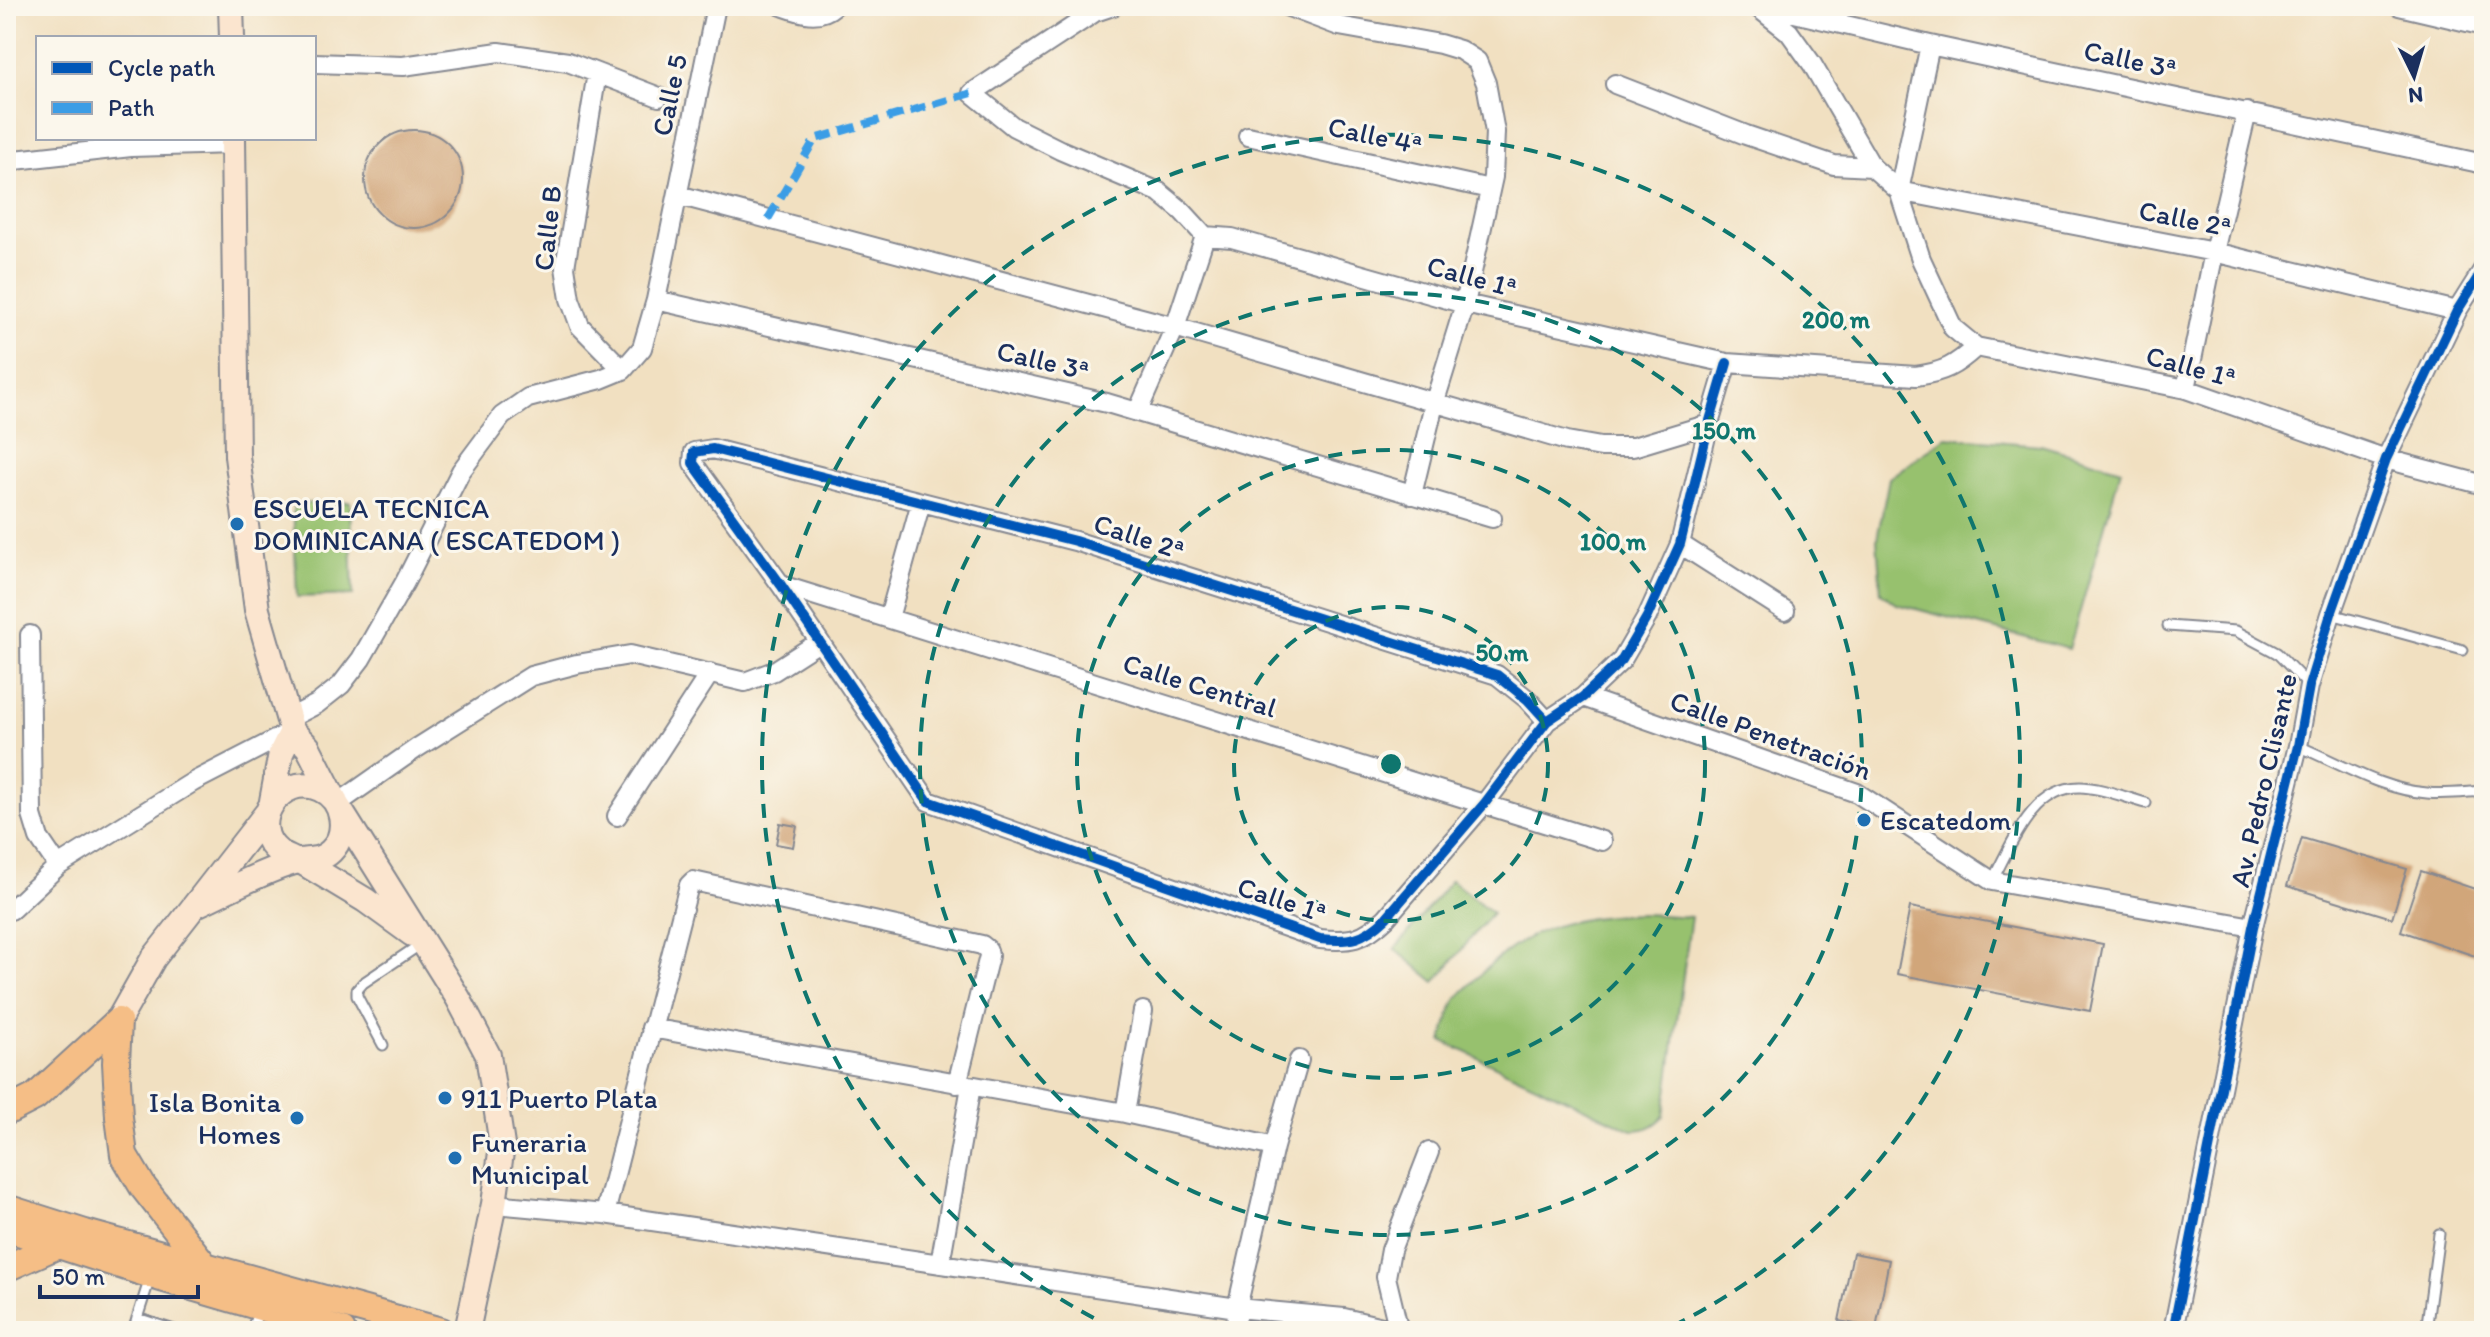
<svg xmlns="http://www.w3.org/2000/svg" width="2490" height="1337" font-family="Itim,sans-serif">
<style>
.green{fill:#97c16e;stroke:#597866;stroke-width:2}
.building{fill:#d1a67a}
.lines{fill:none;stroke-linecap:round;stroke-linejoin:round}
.lane-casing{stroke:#868890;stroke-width:13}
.street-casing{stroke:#868890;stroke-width:22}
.secondary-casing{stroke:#868890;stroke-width:28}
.primary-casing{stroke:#868890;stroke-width:30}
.lane{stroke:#fff;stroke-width:9}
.street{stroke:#fff;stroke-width:18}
.secondary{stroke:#fbe5cf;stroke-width:24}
.primary{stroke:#f5be86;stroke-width:26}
.quiet{stroke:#3b9de6;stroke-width:8;stroke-dasharray:16 8;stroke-linecap:butt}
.cycleway-casing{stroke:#fbf7ec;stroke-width:15}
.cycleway{stroke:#0057b8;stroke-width:10}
.ring{fill:none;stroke:#0f766e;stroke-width:4;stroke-dasharray:14 10}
.poi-dot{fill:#1f6fb2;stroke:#fbf7ec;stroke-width:3}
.labels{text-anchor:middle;stroke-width:6;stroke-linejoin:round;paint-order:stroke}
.street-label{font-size:28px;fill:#1b2f5e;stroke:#fbf7ec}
.poi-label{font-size:28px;fill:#1b2f5e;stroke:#fbf7ec;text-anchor:start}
.centre{fill:#0f766e;stroke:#fbf7ec;stroke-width:4}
.ring-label{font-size:24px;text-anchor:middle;font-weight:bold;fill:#0f766e;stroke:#fbf7ec;stroke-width:6;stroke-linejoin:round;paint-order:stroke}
</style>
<rect width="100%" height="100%" fill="#fbf7ec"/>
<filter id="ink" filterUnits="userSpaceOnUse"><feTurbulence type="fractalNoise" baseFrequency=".0125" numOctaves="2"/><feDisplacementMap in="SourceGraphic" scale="16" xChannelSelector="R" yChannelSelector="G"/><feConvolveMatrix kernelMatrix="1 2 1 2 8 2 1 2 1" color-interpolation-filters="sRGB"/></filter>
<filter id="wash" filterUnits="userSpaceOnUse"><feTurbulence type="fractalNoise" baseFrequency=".006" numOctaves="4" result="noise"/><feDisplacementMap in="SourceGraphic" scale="32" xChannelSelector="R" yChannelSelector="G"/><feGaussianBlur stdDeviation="1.8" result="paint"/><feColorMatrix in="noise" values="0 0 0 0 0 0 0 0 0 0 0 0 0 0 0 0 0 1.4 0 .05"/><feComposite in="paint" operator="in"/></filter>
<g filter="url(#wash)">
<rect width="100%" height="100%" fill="#f1e0c1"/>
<!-- green -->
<path class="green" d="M1946 437 2041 445 2121 469 2069 649 1897 604 1881 593 1877 539 1889 478Z
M350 502 353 595 297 597 293 504Z
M1451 880 1492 913 1435 982 1395 949Z
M1644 914 1691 917 1664 1116C1654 1127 1646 1130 1632 1130L1442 1041C1446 1028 1449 1012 1456 1000 1461 992 1471 985 1477 978 1527 925 1574 916 1644 914Z"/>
<g id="blocks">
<!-- building -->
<path class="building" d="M365 179a49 49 0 1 1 98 0a49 49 0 1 1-98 0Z
M780 823 797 826 793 847 776 844Z
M2302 838 2407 869 2392 918 2287 886Z
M2421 871 2484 892V959L2401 931Z
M1910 907 2103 944 2090 1011 1897 974Z
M1853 1253 1889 1260 1876 1328 1839 1321Z"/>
</g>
</g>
<g filter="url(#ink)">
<use href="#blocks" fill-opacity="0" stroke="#868890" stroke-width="2"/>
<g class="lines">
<!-- lane casing -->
<g class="lane-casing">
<path id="lane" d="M2331 614 2463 650
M2168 626 2236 631 2277 653 2309 686
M2298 746C2340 763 2381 790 2427 793 2446 795 2466 792 2484 791
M1992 881C2011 846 2032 787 2080 787 2100 787 2127 798 2146 803
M383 1045 357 996V990L363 983 421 944
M137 1318 177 1331
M133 1331 150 1278
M251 1331 260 1308
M2426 1331 2439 1234"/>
</g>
<!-- street casing -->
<g class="street-casing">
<path id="street" d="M782 6C799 12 818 20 834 6
M1113 6 1095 12 972 93 1014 127 1060 150 1159 192 1182 211 1205 236
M1286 6 1339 26 1440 44 1460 50 1477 61 1486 83 1495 132 1493 177 1465 304 1434 404 1412 495
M1756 6 1789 32 1812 64 1872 167 1899 191 1921 259 1953 328 1976 347 2186 389 2386 459 2484 485
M1765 6 1930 45 2484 164
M2399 6 2484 26
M1930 45 1899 191 2214 252 2457 311
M314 63 403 66 499 52 568 62 659 97
M597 73 565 267 570 299 580 326 623 370
M1615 84 1746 135 1834 165 1872 167
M1248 136 1490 189
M6 161 131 147 233 144
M678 195 1175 327 1567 441 1601 447H1633L1709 424
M1205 236 1232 238 1465 304 1727 363 1916 376C1944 372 1955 366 1976 347
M656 300 1107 403 1492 518
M2186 389 2214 252 2247 112
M1138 411 1175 327 1205 236
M1680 544 1785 611
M781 585 1602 841
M889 618 921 502
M30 635 32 815 39 838 58 866
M1583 697 1857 793 1992 881 2253 927
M290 718 317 704 341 685 361 659 405 582 461 471 502 416 528 398 601 379 623 370 642 348 656 300 716 6
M1547 721 1527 699 1497 675 1075 541 713 449 694 452 693 463 781 585 928 801 1320 939C1350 942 1363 940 1386 918L1485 803 1547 721 1583 697 1622 660 1647 617 1680 544 1709 424 1727 363
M337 804 417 748 531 676 577 664 630 655 745 682 774 671 819 642
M617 816 710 673
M11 910 58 866 193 782 292 731
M651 1028 1125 1113 1274 1147
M1125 1113 1143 1011
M494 1204 605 1214 1237 1308 1344 1318 1399 1331
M605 1214 689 885 693 881 982 945 988 950 989 956 957 1084
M940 1264 971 1086
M1236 1331 1237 1308 1274 1147 1299 1060
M1399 1331 1386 1277 1391 1250 1429 1152
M2173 1331 2253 927 2298 746 2309 686 2331 614 2386 459 2457 311 2484 268"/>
</g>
<!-- secondary casing -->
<g class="secondary-casing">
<path id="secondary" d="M231 6 232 38
M233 138 237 456 257 610 292 731 308 747 335 800
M272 801 281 753 292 731
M339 808 458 998 488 1055 502 1145 494 1204 467 1331
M302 862 365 900 412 934
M196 905C227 891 258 873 291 863 305 858 319 863 331 851 349 833 344 800 320 789 280 771 245 826 279 852 283 856 290 858 295 861
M118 1021 153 959 266 814"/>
</g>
<!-- primary casing -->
<g class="primary-casing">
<path id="primary" d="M118 1021 116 1063 119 1117 124 1155 143 1187 205 1266
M6 1112 35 1097 118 1021
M6 1208 85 1233 441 1331
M6 1228 151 1275 342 1331
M6 1268 60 1244"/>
</g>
<!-- lane -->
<use href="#lane" class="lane"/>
<!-- street -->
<use href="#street" class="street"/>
<!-- secondary -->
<use href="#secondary" class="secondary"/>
<!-- primary -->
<use href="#primary" class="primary"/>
<!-- quiet -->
<path class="quiet" d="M768 219 815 139 972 93"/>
<!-- cycleway casing -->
<g class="cycleway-casing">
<path id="cycleway" d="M1547 721 1527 699 1497 675 1075 541 713 449 694 452 693 463 781 585 928 801 1320 939C1350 942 1363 940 1386 918L1485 803 1547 721 1583 697 1622 660 1647 617 1680 544 1709 424 1727 363
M2173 1331 2253 927 2298 746 2309 686 2331 614 2386 459 2457 311 2484 268"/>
</g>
<!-- cycleway -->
<use href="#cycleway" class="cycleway"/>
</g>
</g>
<!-- distance rings -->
<g class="ring">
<circle cx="1391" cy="764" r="157"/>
<circle cx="1391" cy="764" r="314"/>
<circle cx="1391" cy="764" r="471"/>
<path d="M1115 1329A629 629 0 1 1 1667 1329"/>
</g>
<!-- markers -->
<g class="poi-dot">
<circle cx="237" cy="524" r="8"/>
<circle cx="1864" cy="820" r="8"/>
<circle cx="445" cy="1098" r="8"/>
<circle cx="297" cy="1118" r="8"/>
<circle cx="455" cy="1158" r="8"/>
</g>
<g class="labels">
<!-- street labels -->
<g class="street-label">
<text transform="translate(2130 59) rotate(12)" y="10">Calle 3ª</text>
<text transform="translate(669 95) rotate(-78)" y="10">Calle 5</text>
<text transform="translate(1375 135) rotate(12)" y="10">Calle 4ª</text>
<text transform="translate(2185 218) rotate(11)" y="10">Calle 2ª</text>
<text transform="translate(547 228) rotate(-84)" y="10">Calle B</text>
<text transform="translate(1472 276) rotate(15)" y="10">Calle 1ª</text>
<text transform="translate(1043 360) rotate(13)" y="10">Calle 3ª</text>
<text transform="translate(2191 366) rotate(15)" y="10">Calle 1ª</text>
<text transform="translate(1139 536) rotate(18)" y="10">Calle 2ª</text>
<text transform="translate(1200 685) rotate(17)" y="10">Calle Central</text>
<text transform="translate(1771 735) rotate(20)" y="10">Calle Penetración</text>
<text transform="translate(2263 780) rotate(-77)" y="10">Av. Pedro Clisante</text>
<text transform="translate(1282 899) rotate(18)" y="10">Calle 1ª</text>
</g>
<!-- poi labels -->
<g class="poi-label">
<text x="253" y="518">ESCUELA TECNICA<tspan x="253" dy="32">DOMINICANA ( ESCATEDOM )</tspan></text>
<text x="1880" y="830">Escatedom</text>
<text x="461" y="1108">911 Puerto Plata</text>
<text x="281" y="1112" text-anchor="end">Isla Bonita<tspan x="281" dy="32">Homes</tspan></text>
<text x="471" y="1152">Funeraria<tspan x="471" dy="32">Municipal</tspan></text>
</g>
</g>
<circle cx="1391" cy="764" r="12" class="centre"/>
<g class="ring-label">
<text x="1836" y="328">200 m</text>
<text x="1724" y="439">150 m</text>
<text x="1613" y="550">100 m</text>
<text x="1502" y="661">50 m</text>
</g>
<!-- margin -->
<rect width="2490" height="1337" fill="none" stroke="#fbf7ec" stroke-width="32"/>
<!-- legend -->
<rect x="36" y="36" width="280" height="104" fill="#fbf7ec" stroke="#a1a7b3" stroke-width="2"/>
<rect x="52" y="62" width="40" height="12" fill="#0057b8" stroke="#a1a7b3" stroke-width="2"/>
<text x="108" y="76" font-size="24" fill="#1b2f5e">Cycle path</text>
<rect x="52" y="102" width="40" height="12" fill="#3b9de6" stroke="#a1a7b3" stroke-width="2"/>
<text x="108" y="116" font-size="24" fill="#1b2f5e">Path</text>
<!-- north arrow -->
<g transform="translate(2414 76) rotate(175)" stroke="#fbf7ec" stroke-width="6" paint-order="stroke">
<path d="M0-6L14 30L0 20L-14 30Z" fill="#1b2f5e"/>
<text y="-12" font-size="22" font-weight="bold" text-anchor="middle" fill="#1b2f5e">N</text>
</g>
<!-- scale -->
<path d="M40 1285v12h158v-12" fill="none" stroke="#1b2f5e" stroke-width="4"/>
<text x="52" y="1285" font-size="24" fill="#1b2f5e" stroke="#fbf7ec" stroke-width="6" paint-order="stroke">50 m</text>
</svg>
